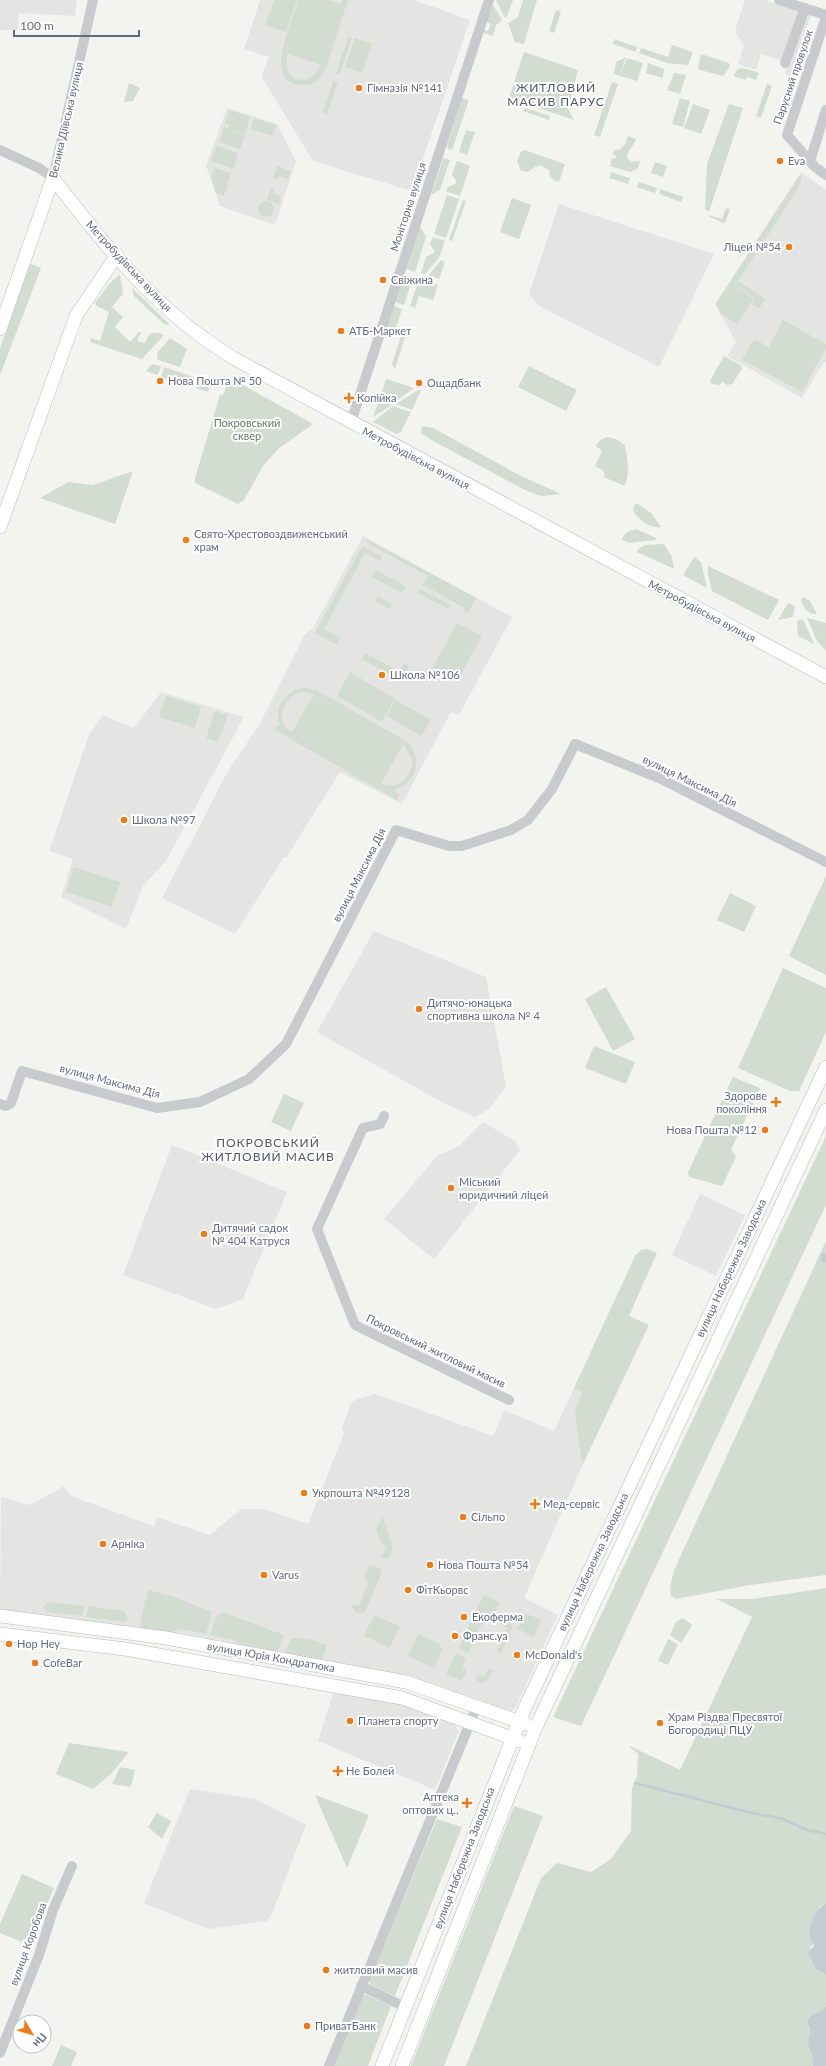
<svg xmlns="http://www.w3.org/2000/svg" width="826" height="2066" font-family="Lato,sans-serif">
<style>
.built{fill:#e4e5e3}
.green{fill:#d2dcd0;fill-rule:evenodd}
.water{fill:#c4cbd2}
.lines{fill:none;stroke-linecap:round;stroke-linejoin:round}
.stream{stroke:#c4cbd2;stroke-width:2.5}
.canal{stroke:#c4cbd2;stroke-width:9}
.major-casing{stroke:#b8babf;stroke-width:14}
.minor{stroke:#c8cace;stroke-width:10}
.major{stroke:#fff;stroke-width:13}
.poi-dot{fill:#ef7b15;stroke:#fff;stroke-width:1.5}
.labels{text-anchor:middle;stroke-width:4;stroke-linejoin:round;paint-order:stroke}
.street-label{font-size:11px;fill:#616c83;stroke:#fff}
.poi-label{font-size:11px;fill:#616c83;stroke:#fff;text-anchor:start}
.park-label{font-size:11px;fill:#607a61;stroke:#fff}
.neighbourhood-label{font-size:12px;letter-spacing:1px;fill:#4f5768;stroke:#fff}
</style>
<rect width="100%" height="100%" fill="#f3f4f0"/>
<!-- built -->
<path class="built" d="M0 0H77L75 16 19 13 18 30H0Z
M260 0H414L470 20 412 191 313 161 263 79 262 74 269 57 244 49Z
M745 0H765L811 15 790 76 786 75 785 63 783 61 761 54 756 70 738 64 744 46 735 31Z
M227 108 277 124 296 161 275 225 220 206 206 166Z
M801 172 826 190V362H824L802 398 727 356 736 342 715 304Z
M559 204 714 254 659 367 539 306 529 294Z
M363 536 512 617 459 715 451 712 402 804 340 772 286 858 284 857 235 934 162 898 228 771 259 725 305 634 313 628Z
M161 692 244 717 166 861 143 886 126 929 61 897 73 859 49 851 89 735 103 715 134 728Z
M374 931 486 977 506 1087 488 1110 475 1117 445 1104 317 1032Z
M483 1122 515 1141 520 1150 434 1259 384 1219 437 1156 459 1146Z
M172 1145 287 1192 243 1299 216 1309 123 1275Z
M700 1194 745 1215 716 1276 672 1255Z
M574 1388 582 1392 575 1412 582 1466 524 1598 558 1615 515 1709 510 1711 430 1683 408 1677 236 1647 232 1643 181 1633 171 1635 0 1611 1 1497 30 1505 64 1486 71 1496 154 1526 157 1517 210 1535 241 1509H264L308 1524 344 1433 342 1428 351 1403 355 1400 375 1394 493 1436 504 1410 554 1431Z
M334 1690 401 1703 452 1721 459 1731 435 1790 318 1741Z
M190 1789 255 1799 306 1825 273 1911 267 1921 208 1929 144 1903Z"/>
<!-- green -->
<path class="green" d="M274 0H297L286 32 265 25Z
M299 0H327L341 4 342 0H348L325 70C320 79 314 85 304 85 260 86 292 21 299 0ZM288 54 321 65C310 91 279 80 288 54Z
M496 0H513L507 16 505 18Z
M523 0H537L524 44 515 42 508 23 518 17Z
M493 5 502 20 496 25 493 36 484 33 481 29 488 31 491 24 485 21Z
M556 10 561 12 554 33 549 31Z
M348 37 352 38 340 74 336 73Z
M355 38 372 44 362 73 345 67Z
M614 39 637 47 636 52 613 44Z
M672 45 693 52 688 65 667 63 639 53 641 48 668 57Z
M524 52 578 70 568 109 574 120 509 98Z
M701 54 729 63 730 67 723 76 700 70 698 68Z
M626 57 620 76 614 74 616 62Z
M627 58 643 63 637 81 620 76Z
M648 63 664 69 663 78 646 73Z
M743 68 759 73 756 80 747 77 745 80 733 76 738 69Z
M674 73 686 75 680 94 667 90Z
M333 81 338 82 327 114 323 112Z
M612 82 618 84 600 137 594 135Z
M129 83 140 88 133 101 124 102Z
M767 84 772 86 761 118 756 116Z
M462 98 469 100 452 150 448 149 447 146Z
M680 98 690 101 683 127 672 124Z
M693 104 710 110 701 134 684 128Z
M729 104 743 108 709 212 705 209 707 164Z
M525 108 550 116 549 120 523 111Z
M230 110 250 117 245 134 228 128 229 125 225 123Z
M254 118 276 125 273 136 250 129Z
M224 127 245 135 240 149 219 142Z
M466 130 475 132 467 155 459 152Z
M628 136 636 139C634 147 627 149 627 158L632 162 640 161 638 168 630 172 610 166 612 158 615 159 616 156 612 154 616 149 619 150 625 144Z
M217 146 238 153 233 169 211 161Z
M524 150 565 164 559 182 555 181 550 176 549 170C539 164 537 165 528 172L521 171 517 161 521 152Z
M445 158 450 160 440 190 431 195 443 159Z
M457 161 470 166 460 196 446 191 448 187 457 183 452 174Z
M655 162 667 166 663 177 651 173Z
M277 166 291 171 288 179 279 176 278 180 273 178Z
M215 168 231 173 224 196 216 193 211 177Z
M611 172 630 178 628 184 609 178Z
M800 175 802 176 798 189 738 281 765 299 759 309 752 304 755 298 738 287 723 309 738 288 754 299 737 324 721 314 716 304Z
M639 182 657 188 655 193 637 187Z
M270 189 274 190V194L281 196 279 204 267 200Z
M660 189 683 197 681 202 659 194Z
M447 195 459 199 446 238 434 234Z
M512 198 531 205 519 239 500 232Z
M463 200 466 201 452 241 449 240Z
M258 209a8 8 0 1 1 16 0a8 8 0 1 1-16 0Z
M726 208 730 209 726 221 724 223 708 216 709 215 722 219Z
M420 226 426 237 415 272 406 269Z
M433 237 445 241 439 258 425 274 421 273 426 257 435 252 430 244Z
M441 260 445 262 439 279 429 275Z
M29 263 41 268 0 375V349Z
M120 274 123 294 112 307 123 317 115 327 130 342 139 332H141L137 341 145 343C149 333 153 330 164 335L142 359 90 342 91 338 100 341 109 312 97 306 95 303 108 285Z
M404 275 413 277 404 305 395 302Z
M419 279 438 285 433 300 419 296 415 308 410 306Z
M132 288 170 325 164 324 134 296Z
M394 306 402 309 392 339 384 336Z
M783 320 826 344V348L802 392 742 360 754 339 769 347Z
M404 327 408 328 395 369 392 364Z
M170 338 187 349 180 367 158 360 157 353Z
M724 356 740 365 742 369 732 384 727 385 723 382 719 385 712 384 710 381Z
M152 364 161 366 158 375 146 371Z
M529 366 577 390 566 411 518 387Z
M164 367 194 377 191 387 161 377Z
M199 379 211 383 208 392 196 388Z
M232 379 313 424 278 449 263 466 244 500 238 504 195 483V478L220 395H223L229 380Z
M386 379 414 388 395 402 380 398Z
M418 390H421L412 410 396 404Z
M379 400 392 405 373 417Z
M393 406 411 412 401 432 397 434 373 422Z
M422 426 433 428 521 476 561 494 541 496 527 491 433 441 421 433Z
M607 437 616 439 625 445C627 457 631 475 624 486L604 477V471L595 466 602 451 596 446 600 440Z
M133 471 115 524 40 498 68 482 93 485Z
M637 503 652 514 661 527C649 529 640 520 633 511L634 505Z
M636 529 656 538V540L629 543 622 540C624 532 629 531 636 529Z
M368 540 476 598 467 614 463 607 423 585 428 576 367 543Z
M664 544 672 557 674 569 637 552 638 549 645 545Z
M362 546 382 557 380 561 365 553 324 629 340 638 337 645 315 633Z
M694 557 701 562 707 588 683 575Z
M708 566 779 600 768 620 712 591 708 575Z
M376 570 406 586 402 593 372 577Z
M420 589 450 605 448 609 418 593Z
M378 596 393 604 390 609 375 601Z
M803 597 810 601 817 614C808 615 803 608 801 600Z
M788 603 795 606 793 617 778 620Z
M807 618 826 623V651L817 641Z
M803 619 814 644 798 636 797 621Z
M457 623 482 636 457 682 432 669Z
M365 653 399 671 404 663 409 666 404 675 397 678 362 659Z
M350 672 395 699 382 722 337 696Z
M306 688 316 690 406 741C425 758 416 785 393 790L400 795 397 800 275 730 278 725 280 726C273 706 286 689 306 688ZM299 692 314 694 292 732C274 721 283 699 299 692ZM403 745 412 759C413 776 399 792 381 783Z
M166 696 201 707 195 728 159 717Z
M396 700 431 720 421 736 387 716Z
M215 711 228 715 218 742 206 738Z
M74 867 120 882 112 907 66 892Z
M826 876V975L789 956Z
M730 893 756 906 744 932 717 920Z
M783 968 826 988V1032L799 1091H790L738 1068Z
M606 987 635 1039 613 1051 585 999Z
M594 1046 635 1062 626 1084 585 1068Z
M733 1077 760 1088 731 1150 736 1157 722 1186 689 1177 688 1172Z
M284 1094 304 1103 291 1131 271 1122Z
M826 1136V1205L581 1726 553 1717Z
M826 1241V1575L750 1585 676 1599 671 1596 670 1588 674 1570Z
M647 1249 657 1253 629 1316 649 1325 582 1466 575 1412 582 1392 574 1388 635 1256 641 1250Z
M383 1517 393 1549 388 1559 381 1557 386 1546 380 1542 376 1529Z
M372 1565 380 1568 382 1572 366 1610 363 1613H357L352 1607 353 1604 359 1606 368 1582 364 1578 368 1566Z
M826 1588V1903L820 1906 810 1929 814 1943 810 1948 820 1972 826 1975V2006L819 2014 811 2016 807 2025 811 2031 808 2041 814 2055 813 2066H466L541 1878 557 1863 591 1872 611 1859 631 1831 632 1788 637 1776 638 1754 628 1745 680 1770 752 1617 717 1599H752Z
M148 1590 174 1597 212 1612 206 1634 180 1629 171 1632 141 1628V1617Z
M483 1595 500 1602 492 1620 485 1617 468 1653 459 1648Z
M48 1602 84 1606 83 1616 46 1612 43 1607Z
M88 1606 124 1611 128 1618 126 1622 86 1617Z
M223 1612 284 1635 277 1652 241 1645 234 1640 210 1635 216 1617Z
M525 1613 541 1620 534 1637 518 1629Z
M374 1615 400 1626 390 1648 364 1636Z
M683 1618 692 1625 681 1643 670 1635 676 1622Z
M510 1621 513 1626 501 1653 497 1652 508 1628 503 1626 505 1622Z
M418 1634 440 1644 442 1650 434 1668 408 1656Z
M291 1638 309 1639 327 1645 322 1659 285 1653Z
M668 1639 678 1644 668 1665 658 1661Z
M456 1653 466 1658 462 1668 467 1670 462 1681 446 1674Z
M489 1668 494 1670 488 1680 482 1683 476 1680 477 1675 485 1676Z
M69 1743 129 1752 111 1774 93 1789 56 1774Z
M120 1767 135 1770 131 1787 112 1784Z
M315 1795 369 1815 347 1868Z
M514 1806 543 1816 444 2066H411Z
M157 1813 171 1821 162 1839 148 1827Z
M437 1819 462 1827 395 1996 371 1985 369 1980Z
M22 1874 54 1888 29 1945 0 1933V1924Z
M363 1995H367L391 2006 368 2066H334Z
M61 2045 77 2052 71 2066H52Z"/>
<!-- water -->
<path class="water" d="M826 1903V1975L816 1969 808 1952 814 1946C813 1942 811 1941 810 1937 808 1925 816 1908 826 1903Z
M826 2006V2066H813C814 2051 809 2052 808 2042 808 2038 811 2033 810 2030 809 2025 805 2024 809 2018 813 2013 820 2014 826 2006Z"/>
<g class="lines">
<!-- stream -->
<path class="stream" d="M635 1783 748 1812 783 1819 807 1830 826 1834"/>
<!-- canal -->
<path class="canal" d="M825 1258H826"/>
<!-- major casing -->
<g class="major-casing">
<path id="major" d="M53 178C94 232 143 293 198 334 209 342 221 350 233 358L826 677
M0 329 53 178
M0 527 76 316 117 255
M0 1616 166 1638 406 1682 526 1724
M0 1634 125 1649 402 1698 520 1741
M382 2066 524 1710 826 1067
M402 2066 536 1727 826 1110"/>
</g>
<!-- minor -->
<path class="minor" d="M779 0 826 15
M826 17 787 135 815 167 826 175
M785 63 805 8
M0 150 39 168 53 178 93 0
M810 161 826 110
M351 422 489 0
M0 1104 6 1106 11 1103 22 1071 157 1108 200 1102 249 1079 286 1044 396 830 449 846H462L511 830 528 820 552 789 575 744 659 778 826 862
M384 1116 380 1124 363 1128 317 1229 355 1325 509 1400
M361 1986 405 2007
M0 2053 39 1955 53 1910 72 1866
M329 2066 477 1706"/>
<!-- major -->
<use href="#major" class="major"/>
</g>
<!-- markers -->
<g class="poi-dot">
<circle cx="359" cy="88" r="4"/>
<circle cx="780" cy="161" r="4"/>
<circle cx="789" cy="247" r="4"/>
<circle cx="383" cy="280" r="4"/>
<circle cx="341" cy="331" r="4"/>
<circle cx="160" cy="381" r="4"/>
<circle cx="419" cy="383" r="4"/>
<path d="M347 392h4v4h4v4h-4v4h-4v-4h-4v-4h4z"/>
<circle cx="186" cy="540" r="4"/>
<circle cx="382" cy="675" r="4"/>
<circle cx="124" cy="820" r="4"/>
<circle cx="419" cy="1009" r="4"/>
<path d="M774 1096h4v4h4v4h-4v4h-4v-4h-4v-4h4z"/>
<circle cx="765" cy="1130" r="4"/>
<circle cx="451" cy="1188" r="4"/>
<circle cx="204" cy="1234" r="4"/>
<circle cx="304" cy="1493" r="4"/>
<path d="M533 1498h4v4h4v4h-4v4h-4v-4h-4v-4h4z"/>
<circle cx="463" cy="1517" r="4"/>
<circle cx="103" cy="1544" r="4"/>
<circle cx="430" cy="1565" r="4"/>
<circle cx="264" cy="1575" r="4"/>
<circle cx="408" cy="1590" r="4"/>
<circle cx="464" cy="1617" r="4"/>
<circle cx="455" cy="1636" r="4"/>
<circle cx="9" cy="1644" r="4"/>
<circle cx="517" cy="1655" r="4"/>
<circle cx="35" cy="1663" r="4"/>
<circle cx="350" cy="1721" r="4"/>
<circle cx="660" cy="1723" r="4"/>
<path d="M336 1765h4v4h4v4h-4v4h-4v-4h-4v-4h4z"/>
<path d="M465 1797h4v4h4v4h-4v4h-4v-4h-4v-4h4z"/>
<circle cx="326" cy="1970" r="4"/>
<circle cx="307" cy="2026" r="4"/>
</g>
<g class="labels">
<!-- street labels -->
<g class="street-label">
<text transform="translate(793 77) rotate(-71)" y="4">Парусний провулок</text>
<text transform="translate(66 120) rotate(-77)" y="4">Велика Діївська вулиця</text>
<text transform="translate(408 207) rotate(-72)" y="4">Моніторна вулиця</text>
<text transform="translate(129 266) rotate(47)" y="4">Метробудівська вулиця</text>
<text transform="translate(416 458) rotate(28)" y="4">Метробудівська вулиця</text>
<text transform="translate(702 611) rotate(28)" y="4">Метробудівська вулиця</text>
<text transform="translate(690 781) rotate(26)" y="4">вулиця Максима Дія</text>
<text transform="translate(359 875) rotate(-63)" y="4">вулиця Максима Дія</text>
<text transform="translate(110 1081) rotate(15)" y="4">вулиця Максима Дія</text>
<text transform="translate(731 1268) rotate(-65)" y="4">вулиця Набережна Заводська</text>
<text transform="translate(436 1351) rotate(26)" y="4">Покровський житловий масив</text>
<text transform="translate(593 1562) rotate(-65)" y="4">вулиця Набережна Заводська</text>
<text transform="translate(271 1657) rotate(10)" y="4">вулиця Юрія Кондратюка</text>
<text transform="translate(464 1858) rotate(-69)" y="4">вулиця Набережна Заводська</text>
<text transform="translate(28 1944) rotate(-70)" y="4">вулиця Коробова</text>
</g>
<!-- poi labels -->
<g class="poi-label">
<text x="367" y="92">Гімназія №141</text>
<text x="788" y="165">Eva</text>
<text x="781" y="251" text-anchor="end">Ліцей №54</text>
<text x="391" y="284">Свіжина</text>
<text x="349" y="335">АТБ-Маркет</text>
<text x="168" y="385">Нова Пошта № 50</text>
<text x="427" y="387">Ощадбанк</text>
<text x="357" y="402">Копійка</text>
<text x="194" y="538">Свято-Хрестовоздвиженський<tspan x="194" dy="13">храм</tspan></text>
<text x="390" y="679">Школа №106</text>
<text x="132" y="824">Школа №97</text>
<text x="427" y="1007">Дитячо-юнацька<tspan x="427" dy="13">спортивна школа № 4</tspan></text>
<text x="767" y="1100" text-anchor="end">Здорове<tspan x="767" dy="13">покоління</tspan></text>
<text x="757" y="1134" text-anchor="end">Нова Пошта №12</text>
<text x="459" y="1186">Міський<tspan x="459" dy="13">юридичний ліцей</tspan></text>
<text x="212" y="1232">Дитячий садок<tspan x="212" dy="13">№ 404 Катруся</tspan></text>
<text x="312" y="1497">Укрпошта №49128</text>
<text x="543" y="1508">Мед-сервіс</text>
<text x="471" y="1521">Сільпо</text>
<text x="111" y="1548">Арніка</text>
<text x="438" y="1569">Нова Пошта №54</text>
<text x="272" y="1579">Varus</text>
<text x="416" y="1594">ФiтКьорвс</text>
<text x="472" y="1621">Екоферма</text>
<text x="463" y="1640">Франс.уа</text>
<text x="17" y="1648">Hop Hey</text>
<text x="525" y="1659">McDonald's</text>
<text x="43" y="1667">CofeBar</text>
<text x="668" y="1721">Храм Різдва Пресвятої<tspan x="668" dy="13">Богородиці ПЦУ</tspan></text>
<text x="358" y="1725">Планета спорту</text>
<text x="346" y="1775">Не Болей</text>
<text x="459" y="1801" text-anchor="end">Аптека<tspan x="459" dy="13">оптових ц‥</tspan></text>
<text x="334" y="1974">житловий масив</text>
<text x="315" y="2030">ПриватБанк</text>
</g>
<!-- park labels -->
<g class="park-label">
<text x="247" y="427">Покровський<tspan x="247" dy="13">сквер</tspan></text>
</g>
<!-- neighbourhood labels -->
<g class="neighbourhood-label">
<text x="556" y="92">ЖИТЛОВИЙ<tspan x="556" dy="14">МАСИВ ПАРУС</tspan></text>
<text x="268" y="1147">ПОКРОВСЬКИЙ<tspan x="268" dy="14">ЖИТЛОВИЙ МАСИВ</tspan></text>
</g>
</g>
<!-- north arrow -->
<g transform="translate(32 2034) rotate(128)"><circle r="19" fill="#ffffff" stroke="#c0c4cd"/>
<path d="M0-3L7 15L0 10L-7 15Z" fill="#ef7b15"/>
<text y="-6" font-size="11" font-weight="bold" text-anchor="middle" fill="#616c83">Пн</text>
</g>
<!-- scale -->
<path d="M14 30v6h125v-6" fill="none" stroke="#616c83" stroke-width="2"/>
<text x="20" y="30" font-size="12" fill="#616c83" stroke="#ffffff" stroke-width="3" paint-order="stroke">100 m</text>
</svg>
